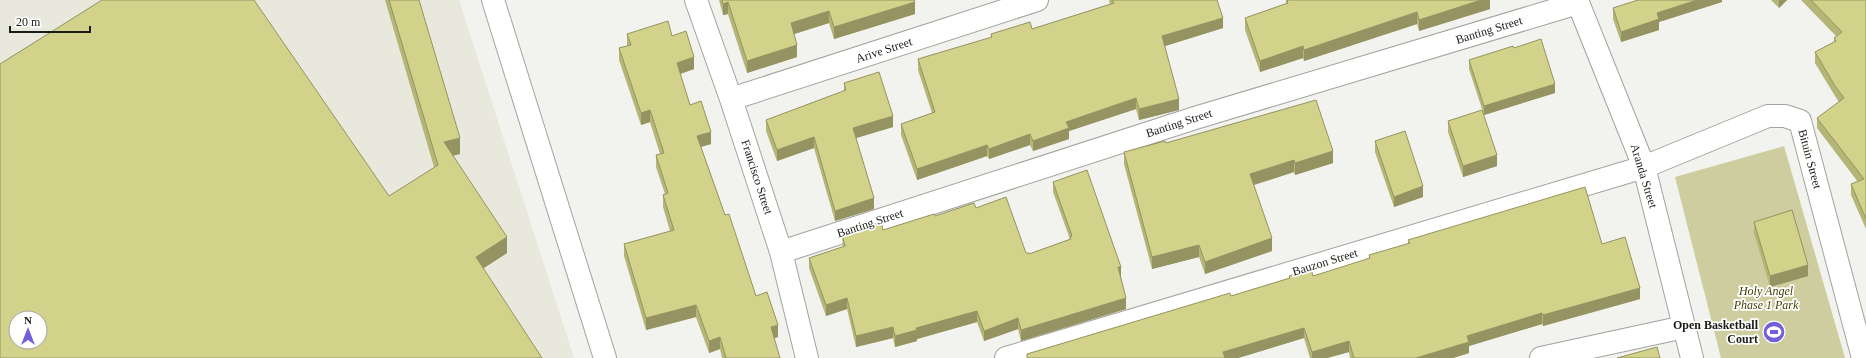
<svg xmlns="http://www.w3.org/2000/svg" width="1866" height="358" font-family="'Times New Roman',serif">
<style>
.built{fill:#e8e8dc;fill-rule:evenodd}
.green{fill:#cecd9f}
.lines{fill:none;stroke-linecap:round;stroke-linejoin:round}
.minor-casing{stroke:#a2a29e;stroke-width:24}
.tertiary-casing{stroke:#a2a29e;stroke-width:24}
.minor{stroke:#fff;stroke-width:22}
.tertiary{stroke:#fff;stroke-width:22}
.wall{fill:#b5b577}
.shaded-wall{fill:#949361}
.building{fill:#d3d28a;stroke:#949361;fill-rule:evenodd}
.labels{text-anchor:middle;stroke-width:3.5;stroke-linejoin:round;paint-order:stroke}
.street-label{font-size:12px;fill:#1a1a19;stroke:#fffffe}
.park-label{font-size:12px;font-style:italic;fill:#413f04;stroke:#fffffe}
.poi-label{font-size:12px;font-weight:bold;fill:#1a1a19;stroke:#fffffe;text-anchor:end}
</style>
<rect width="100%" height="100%" fill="#f2f2ee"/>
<!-- built -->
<path class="built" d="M0 0H459L574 358H0ZM16 318H40V342H16Z"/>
<!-- green -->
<path class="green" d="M1784 146 1845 358H1721L1675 177Z"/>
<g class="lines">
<!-- minor casing -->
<g class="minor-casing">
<path id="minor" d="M696 0 731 99 781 252 807 358
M1577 0 1644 167 1692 358
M731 99 1037 0
M781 252 1195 118 1578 3
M1006 358 1644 167 1768 116H1785L1800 121 1863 358
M1541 358 1684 327"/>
</g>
<!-- tertiary casing -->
<g class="tertiary-casing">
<path id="tertiary" d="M493 0 605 358"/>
</g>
<!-- minor -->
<use href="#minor" class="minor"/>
<!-- tertiary -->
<use href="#tertiary" class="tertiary"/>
</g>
<!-- wall -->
<path class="wall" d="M385 0H419L460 154 453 155 507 253 484 268 434 167Z
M719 0H914L915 14 834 39 829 23 794 34 797 57 747 73 728 14 723 15Z
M1109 0H1217L1223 28 1165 46 1179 110 1139 120 1136 109 1069 131V139L1033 151 1030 145 989 159 987 156 917 180 901 135V124L932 113 918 70V59L991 38V34L1032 29 1110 4Z
M1286 0H1490V9L1419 31 1417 24 1304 61 1303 58 1260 72 1245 30V18L1286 4Z
M1722 0V2L1659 22V30L1621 42 1613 19V8Z
M1771 0H1787L1779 8Z
M1801 0H1866V229L1851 195V184L1858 182 1817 128V118L1839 102 1835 96 1815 63V52L1834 42V38L1836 36Z
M627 34 672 36 694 69 680 74 690 105 711 144 701 147 725 215 756 296 778 337 774 338 780 358H722L720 349 709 353 696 317 646 330 624 256V244L670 231 663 207V195L665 194 656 167V155L660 154 650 122 641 125 619 60V48L627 46Z
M1469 60 1555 93 1484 115 1469 69Z
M844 83 893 127 856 138 874 209 835 221 814 148 777 161 766 131V120L844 91Z
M1448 121 1497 166 1463 177 1448 132Z
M1375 141 1423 197 1394 207 1375 152Z
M1166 143 1333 163 1295 175 1294 172 1254 185 1272 251 1205 274 1199 257 1152 269 1124 164V152Z
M1053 182 1121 277 1126 309 1021 341 1018 329 984 341 977 322 917 339V341L895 347 893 338 856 347 847 309 826 316 809 268V258L843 247 842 235 883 230 935 216 976 208 1026 253 1029 254 1070 239 1053 192Z
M1754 222 1808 276 1770 287 1754 233Z
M1408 240 1602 244 1640 299 1543 326 1542 324 1469 346V353L1453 358H1350L1349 352 1327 358H1310L1304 338 1238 358H1027V354L1231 296 1289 278V276H1313L1369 259V255L1408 244Z"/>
<!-- shaded-wall -->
<path class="shaded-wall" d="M1481 0H1490V9L1419 31V20Z
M1697 0H1722V2L1659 22V30L1621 42V32L1657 13Z
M1779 0H1787L1779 8Z
M728 2V14L723 15V4Z
M915 2V14L834 39V27Z
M829 11V23L791 35V23Z
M1417 12V24L1304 61V50Z
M1223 18V28L1162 47V36Z
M797 45V57L747 73V61Z
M1303 46V58L1260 72V61Z
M694 57V69L677 75V63Z
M1555 84V93L1484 115V106Z
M1136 98V109L1069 131V139L1033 151V141L1066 122Z
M1179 99V110L1139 120V109Z
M650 110V122L641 125V113Z
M893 116V127L853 139V128Z
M711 132V144L697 148V136Z
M1030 134V145L989 159V149Z
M814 137V148L777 161V150Z
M460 138V154L444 158V142Z
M987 145V156L917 180V169Z
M1333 151V163L1295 175V163Z
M1497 155V166L1463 177V166Z
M1294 160V172L1250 186V174Z
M1423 186V197L1394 207V197Z
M874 198V209L835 221V211Z
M507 237V253L476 273V257Z
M1272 238V251L1205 274V262Z
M1199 245V257L1152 269V257Z
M1808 265V276L1770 287V276Z
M1118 267H1121V277L1118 278Z
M1640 288V299L1543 326V315Z
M847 298V309L826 316V305Z
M1126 298V309L1021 341V330Z
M696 305V317L646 330V318Z
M977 311V322L917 339V341L895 347V336L916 328Z
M1542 313V324L1469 346V353L1453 358H1416L1467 336Z
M1018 318V329L984 341V331Z
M778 325V337L771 339V327Z
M893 327V338L856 347V336Z
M1304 328V338L1238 358H1223V352Z
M720 337V349L709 353V341Z
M1349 341V352L1327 358H1312V352Z"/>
<!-- building -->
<path class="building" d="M102 0H254L389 196 438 165 389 0H419L460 138 444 142 507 237 476 257 542 358H0V64ZM16 318H40V342H16Z
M722 0H914L915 2 834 27 829 11 791 23 797 45 747 61 728 2 723 4Z
M1112 0H1217L1223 18 1162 36 1179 99 1139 109 1136 98 1066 122 1069 128 1033 141 1030 134 989 149 987 145 917 169 901 124 935 112 918 59 992 37 991 34 1030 22 1032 29 1114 3Z
M1287 0H1481L1419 20 1417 12 1304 50 1303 46 1260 61 1245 18 1288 3Z
M1638 0H1697L1657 13 1659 19 1621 32 1613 8Z
M1811 0H1866V219L1851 184 1864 179 1817 118 1844 98 1835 86 1815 52 1836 41 1834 38 1842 32Z
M668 21 672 36 686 31 694 57 677 63 690 105 701 101 711 132 697 136 725 215 729 214 756 296 767 292 778 325 771 327 780 358H726L720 337 709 341 696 305 646 318 624 244 674 230 663 195 668 193 656 155 664 153 650 110 641 113 619 48 631 45 627 34Z
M1541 39 1555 84 1484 106 1469 60 1513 46 1514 48Z
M879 72 893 116 853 128 874 198 835 211 814 137 777 150 766 120 846 90 844 83Z
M1316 100 1333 151 1295 163 1294 160 1250 174 1272 238 1205 262 1199 245 1152 257 1124 152 1165 141 1166 143Z
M1482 110 1497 155 1463 166 1448 121Z
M1405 131 1423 186 1394 197 1375 141Z
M1087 170 1121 267H1118L1126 298 1021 330 1018 318 984 331 977 311 916 328 917 330 895 336 893 327 856 336 847 298 826 305 809 258 845 246 842 235 881 222 883 230 934 214 935 216 974 203 976 208 1006 197 1026 253H1029V254L1071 239 1070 237 1072 236 1053 182Z
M1585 187 1602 244 1625 237 1640 288 1543 315 1542 313 1467 336 1469 342 1416 358H1354L1349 341 1312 352 1304 328 1223 352 1225 358H1027V354L1230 293 1231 296 1290 278 1289 276 1311 269 1313 276 1370 258 1369 255 1410 243 1408 240Z
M1792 210 1808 265 1770 276 1754 222Z
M1657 347 1660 358H1617Z"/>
<!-- icons -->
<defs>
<g id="stadium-disc" transform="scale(1.15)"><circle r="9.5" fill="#745ed9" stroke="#fffffe"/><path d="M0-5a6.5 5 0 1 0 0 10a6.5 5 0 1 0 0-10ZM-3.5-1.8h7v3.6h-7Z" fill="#fff"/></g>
</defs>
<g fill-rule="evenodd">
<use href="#stadium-disc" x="1774" y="332"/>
</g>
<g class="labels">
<!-- street labels -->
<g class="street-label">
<text transform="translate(1489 30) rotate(-17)" y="4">Banting Street</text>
<text transform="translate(884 50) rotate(-18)" y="4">Arive Street</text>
<text transform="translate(1179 123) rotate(-18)" y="4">Banting Street</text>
<text transform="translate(1810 159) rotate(75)" y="4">Bituin Street</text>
<text transform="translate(1644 176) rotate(73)" y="4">Aranda Street</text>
<text transform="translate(757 177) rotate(72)" y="4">Francisco Street</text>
<text transform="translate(870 223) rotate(-18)" y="4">Banting Street</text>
<text transform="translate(1325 262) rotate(-17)" y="4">Bauzon Street</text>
</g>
<!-- park labels -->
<g class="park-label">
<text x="1766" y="295">Holy Angel<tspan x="1766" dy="14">Phase 1 Park</tspan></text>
</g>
<!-- poi labels -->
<g class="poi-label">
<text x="1758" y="329">Open Basketball<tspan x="1758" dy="14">Court</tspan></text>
</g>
</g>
<!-- north arrow -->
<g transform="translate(28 330)"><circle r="19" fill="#fffffe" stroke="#a3a3a2"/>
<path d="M0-3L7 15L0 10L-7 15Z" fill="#745ed9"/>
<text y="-6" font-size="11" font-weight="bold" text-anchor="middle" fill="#1a1a19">N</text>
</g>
<!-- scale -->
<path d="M10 26v6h80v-6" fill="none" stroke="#1a1a19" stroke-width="2"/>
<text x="16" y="26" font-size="12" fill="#1a1a19" stroke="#fffffe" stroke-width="3" paint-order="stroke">20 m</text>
</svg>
